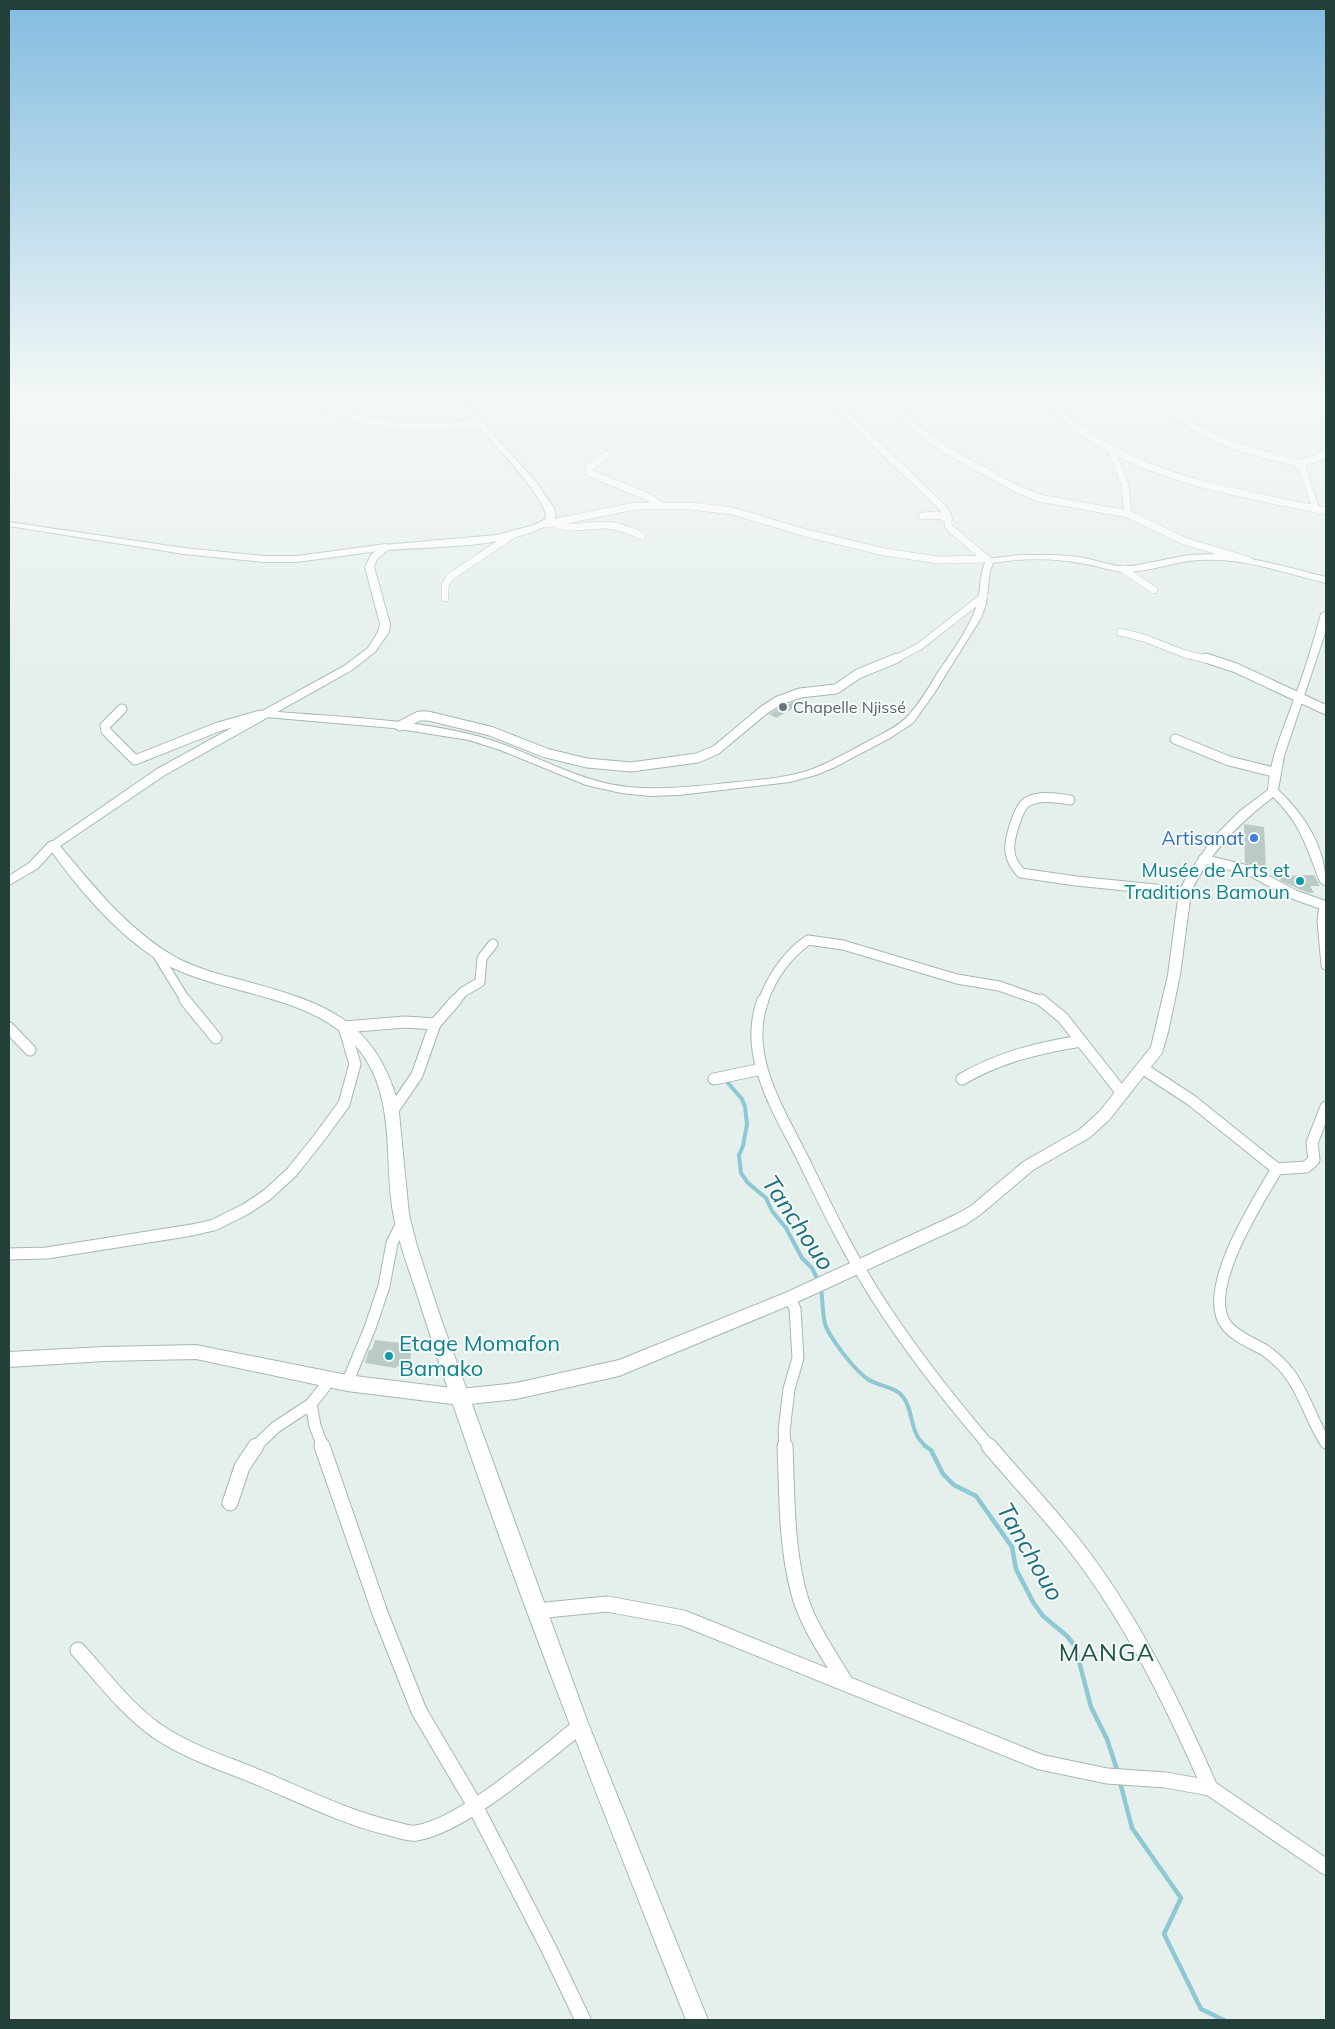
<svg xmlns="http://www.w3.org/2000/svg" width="1335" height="2029" font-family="Mulish,sans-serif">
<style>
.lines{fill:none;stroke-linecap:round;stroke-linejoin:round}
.stream-far1{stroke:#8dc8d4;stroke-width:4}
.stream{stroke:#8dc8d4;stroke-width:4.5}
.building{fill:#bacac4}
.minor-far3-casing{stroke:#a7b7b2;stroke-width:8}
.minor-far2-casing{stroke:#a7b7b2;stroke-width:11}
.minor-far1-casing{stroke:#a7b7b2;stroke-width:13}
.minor-casing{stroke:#a7b7b2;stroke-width:17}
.tertiary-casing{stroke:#a7b7b2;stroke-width:2}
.secondary-casing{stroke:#a3bbb3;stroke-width:2}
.minor-far3{stroke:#fff;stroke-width:7}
.minor-far2{stroke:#fff;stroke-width:9}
.minor-far1{stroke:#fff;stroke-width:11}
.minor{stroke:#fff;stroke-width:15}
.tertiary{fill:#fff;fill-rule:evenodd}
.secondary{fill:#fff;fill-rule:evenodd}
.worship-dot{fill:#6b7280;stroke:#f6fbf8;stroke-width:2}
.shop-dot{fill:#3f7fe0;stroke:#f6fbf8;stroke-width:2}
.culture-dot{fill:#0f9aa8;stroke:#f6fbf8;stroke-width:2}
.labels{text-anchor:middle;stroke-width:4;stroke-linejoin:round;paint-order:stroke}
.far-worship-label{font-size:16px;fill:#5b616d;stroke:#f6fbf8;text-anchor:start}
.shop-label{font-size:19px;fill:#366cbe;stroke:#f6fbf8;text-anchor:end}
.culture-label{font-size:19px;fill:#0d838f;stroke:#f6fbf8;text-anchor:end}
.near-culture-label{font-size:22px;fill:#0d838f;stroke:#f6fbf8;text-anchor:start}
.near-water-label{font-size:24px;font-style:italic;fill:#1b6d80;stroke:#f6fbf8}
.near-neighbourhood-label{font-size:24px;letter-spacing:1px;fill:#1e5548;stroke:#f6fbf8}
</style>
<rect width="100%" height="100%" fill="#e5efeb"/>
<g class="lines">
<!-- stream-far1 -->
<path class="stream-far1" d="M728 1083 742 1099 745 1107 747 1124 743 1146 739 1155 741 1173 748 1183 766 1198 772 1211 786 1228 802 1258 812 1268 818 1280
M821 1289C823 1300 822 1316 826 1327 834 1343 855 1371 869 1380 879 1386 896 1387 903 1397 915 1412 908 1433 927 1447"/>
<!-- stream -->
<path class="stream" d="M925 1446 931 1450 943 1474 954 1485 976 1496 1012 1547 1016 1569 1033 1602 1043 1616 1067 1636 1075 1646 1091 1707 1107 1739 1118 1773
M1120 1782 1132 1828 1181 1898 1164 1934 1201 2009 1224 2020"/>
</g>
<!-- building -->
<path class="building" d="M796 701 801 704 776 718 769 714 781 707Z
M1244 824 1264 827 1266 868 1245 863Z
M1314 875 1320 886H1310L1314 893H1308L1281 881 1279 876Z
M375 1340 402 1343 403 1341 413 1342 409 1366H397L396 1368 365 1363 369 1350H372Z"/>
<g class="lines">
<!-- minor-far3 casing -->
<g class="minor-far3-casing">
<path id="minor-far3" d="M301 398C363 428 412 429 480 423
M825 398 848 417 942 507 948 516V525L951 529 989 561
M890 398 912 423 930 439 953 454 1015 488 1039 498 1128 514 1184 541 1248 560
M1042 398C1064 417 1087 437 1113 450 1179 485 1254 496 1326 511
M1161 398C1200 442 1247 450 1301 464
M1306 398 1326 410
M1111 449 1125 485 1128 514
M606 455 589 468 590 473 648 497 660 505
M1316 509 1301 464 1326 454
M922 516 937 515 949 519
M553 523C570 531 586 525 604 525 618 525 630 530 642 536
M546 524 635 506H691L732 511 806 533 884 552 938 560 985 559
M1123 569 1154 590
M445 598V585L450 577 514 534
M1120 632 1144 638 1185 654 1210 660
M894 660 920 646 984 596"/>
</g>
<!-- minor-far2 casing -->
<g class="minor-far2-casing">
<path id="minor-far2" d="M1206 658 1236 668 1326 710
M122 709 105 726 106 731 135 760 218 727 260 715
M400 726 419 716H428L490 731 546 753 587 763 631 767 697 758 716 750 764 710 778 701 800 693 836 689 858 674 897 658
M1175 739 1229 761 1274 772
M1070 800C1056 798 1040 795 1027 802 1018 807 1008 842 1010 852 1011 861 1016 867 1021 873L1076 881 1185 892
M1203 859 1248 870 1295 895 1326 906
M1324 906 1322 921 1326 965
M157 954 186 1001
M455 1001 463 992 480 982 482 958 493 944
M763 1001C772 977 787 955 808 940L843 945 957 979 999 986 1042 1001"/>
</g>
<!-- minor-far1 casing -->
<g class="minor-far1-casing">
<path id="minor-far1" d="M185 1000 216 1038
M763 1000C742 1055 779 1111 803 1159 825 1204 847 1250 874 1293 908 1347 948 1398 990 1447
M1041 1000 1063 1018 1122 1093
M9 1028 30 1050
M1142 1068 1191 1100 1277 1169C1258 1201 1199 1292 1227 1326 1237 1338 1253 1343 1266 1351 1274 1357 1282 1364 1288 1372 1305 1393 1311 1421 1326 1443
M714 1079 762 1069
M962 1079C1000 1057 1038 1048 1081 1041
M393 1110 417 1075 435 1024
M1277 1169 1306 1167 1314 1160 1312 1143 1326 1107
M9 1254 47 1253 192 1230 214 1225 246 1209 267 1195 292 1172 319 1138 344 1104 355 1064 344 1027 405 1022 435 1024 456 1000
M347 1383 370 1328 384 1286 392 1243 402 1223
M255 1447 276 1427 311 1404
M323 1447 315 1426 311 1404 330 1380
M785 1447 784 1431 789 1389 798 1358 795 1309 790 1298"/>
</g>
<!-- minor casing -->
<g class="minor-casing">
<path id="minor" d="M322 1446 380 1613 419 1711 474 1804 548 1947 583 2020
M785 1446C787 1494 786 1543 798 1590 806 1623 828 1653 845 1682
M989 1446C1017 1479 1048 1512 1075 1546 1132 1619 1173 1704 1210 1788
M230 1503 242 1467 256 1446
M536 1611 607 1604 683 1618 1040 1762 1107 1776 1166 1780 1210 1788 1326 1867
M78 1650C103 1678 126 1709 157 1731 191 1754 230 1765 267 1781 309 1799 350 1819 394 1829 401 1831 409 1834 416 1833 463 1826 542 1756 580 1726"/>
</g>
<!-- tertiary casing -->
<g class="tertiary-casing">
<path id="tertiary" d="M9 522 184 548 263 556H297L386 544 390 547 386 550 297 562H263L184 554 9 526Z
M1215 554C1253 557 1289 568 1326 577V583C1284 573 1244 557 1200 560 1174 561 1151 572 1125 572 1110 571 1095 565 1080 563 1052 558 1021 558 993 563L990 571 986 604 981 618 935 692 913 723 890 738 835 767 816 775 790 782 679 795 650 796 621 793 586 785 500 750 469 740 393 728 266 717 261 714 266 711C333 717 403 718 469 734 517 745 560 773 609 784 648 792 688 787 728 783 754 780 782 779 807 771 828 764 846 753 865 743 879 735 897 728 908 716 919 704 928 689 937 674 951 653 967 632 976 608 982 592 978 574 987 559L1021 555H1055L1080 557 1117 566H1133L1189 555Z
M1326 611V630L1284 756 1278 790C1305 815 1326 848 1326 886L1320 882C1306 846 1301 824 1273 797 1239 823 1209 853 1191 892L1180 975 1168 1032 1162 1053 1109 1120 1089 1138 1033 1170 981 1214 965 1225 795 1303 619 1376 516 1399 460 1405 347 1391 196 1359 104 1361 9 1367V1352L104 1347 196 1345 347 1375 460 1389 516 1383 619 1360 785 1293 955 1215 971 1206 1023 1162 1079 1130 1099 1112 1151 1047 1168 975 1179 892 1187 876 1213 838 1240 811 1268 790C1270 758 1283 731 1293 702 1304 673 1313 644 1321 614Z
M53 841 59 845 37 869 9 885V876L29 863 49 842Z"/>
</g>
<!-- secondary casing -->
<g class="secondary-casing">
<path id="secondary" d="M453 398H461L536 482 554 508 556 515 553 522C508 549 440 546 388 550L377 559 374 567 390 624 389 632 375 652 352 670 165 775 60 846C95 888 129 931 177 958 198 969 222 975 245 981 322 1002 374 1018 398 1103L409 1215 417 1246 441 1319 588 1723 708 2020H686C590 1778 493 1536 415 1288 406 1261 396 1234 392 1206 385 1156 394 1099 363 1055 320 995 234 997 173 968 124 944 78 889 47 845L157 769 344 666 368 648 378 632 380 624 365 567 371 555 383 545 497 535 534 525 546 519C550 498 469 418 453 398Z"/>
</g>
<!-- minor-far3 -->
<use href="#minor-far3" class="minor-far3"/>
<!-- minor-far2 -->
<use href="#minor-far2" class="minor-far2"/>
<!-- minor-far1 -->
<use href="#minor-far1" class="minor-far1"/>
<!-- minor -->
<use href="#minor" class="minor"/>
<!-- tertiary -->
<use href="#tertiary" class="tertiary"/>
<!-- secondary -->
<use href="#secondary" class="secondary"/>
</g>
<!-- sky -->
<linearGradient id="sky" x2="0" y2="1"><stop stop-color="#83bce0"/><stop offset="0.58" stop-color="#f3f8f6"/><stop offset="1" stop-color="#f3f8f6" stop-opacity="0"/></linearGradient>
<rect width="1335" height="682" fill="url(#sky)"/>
<!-- markers -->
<circle class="worship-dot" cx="783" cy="707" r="5"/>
<circle class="shop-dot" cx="1254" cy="838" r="5"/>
<g class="culture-dot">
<circle cx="1300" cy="881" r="5"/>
<circle cx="389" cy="1356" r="5"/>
</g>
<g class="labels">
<!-- far-worship labels -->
<g class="far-worship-label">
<text x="793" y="713">Chapelle Njissé</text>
</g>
<!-- shop labels -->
<g class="shop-label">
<text x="1244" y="845">Artisanat</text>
</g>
<!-- culture labels -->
<g class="culture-label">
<text x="1290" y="877">Musée de Arts et<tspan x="1290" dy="22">Traditions Bamoun</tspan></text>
</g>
<!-- near-culture labels -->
<g class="near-culture-label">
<text x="399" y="1351">Etage Momafon<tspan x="399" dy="25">Bamako</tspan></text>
</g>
<!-- near-water labels -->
<g class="near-water-label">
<text transform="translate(798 1223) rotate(56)" y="8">Tanchouo</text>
<text transform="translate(1030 1552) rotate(60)" y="8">Tanchouo</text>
</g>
<!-- near-neighbourhood labels -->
<g class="near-neighbourhood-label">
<text x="1107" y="1661">MANGA</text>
</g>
</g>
<!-- border -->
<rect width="1335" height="2029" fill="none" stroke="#23413a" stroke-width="20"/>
</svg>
